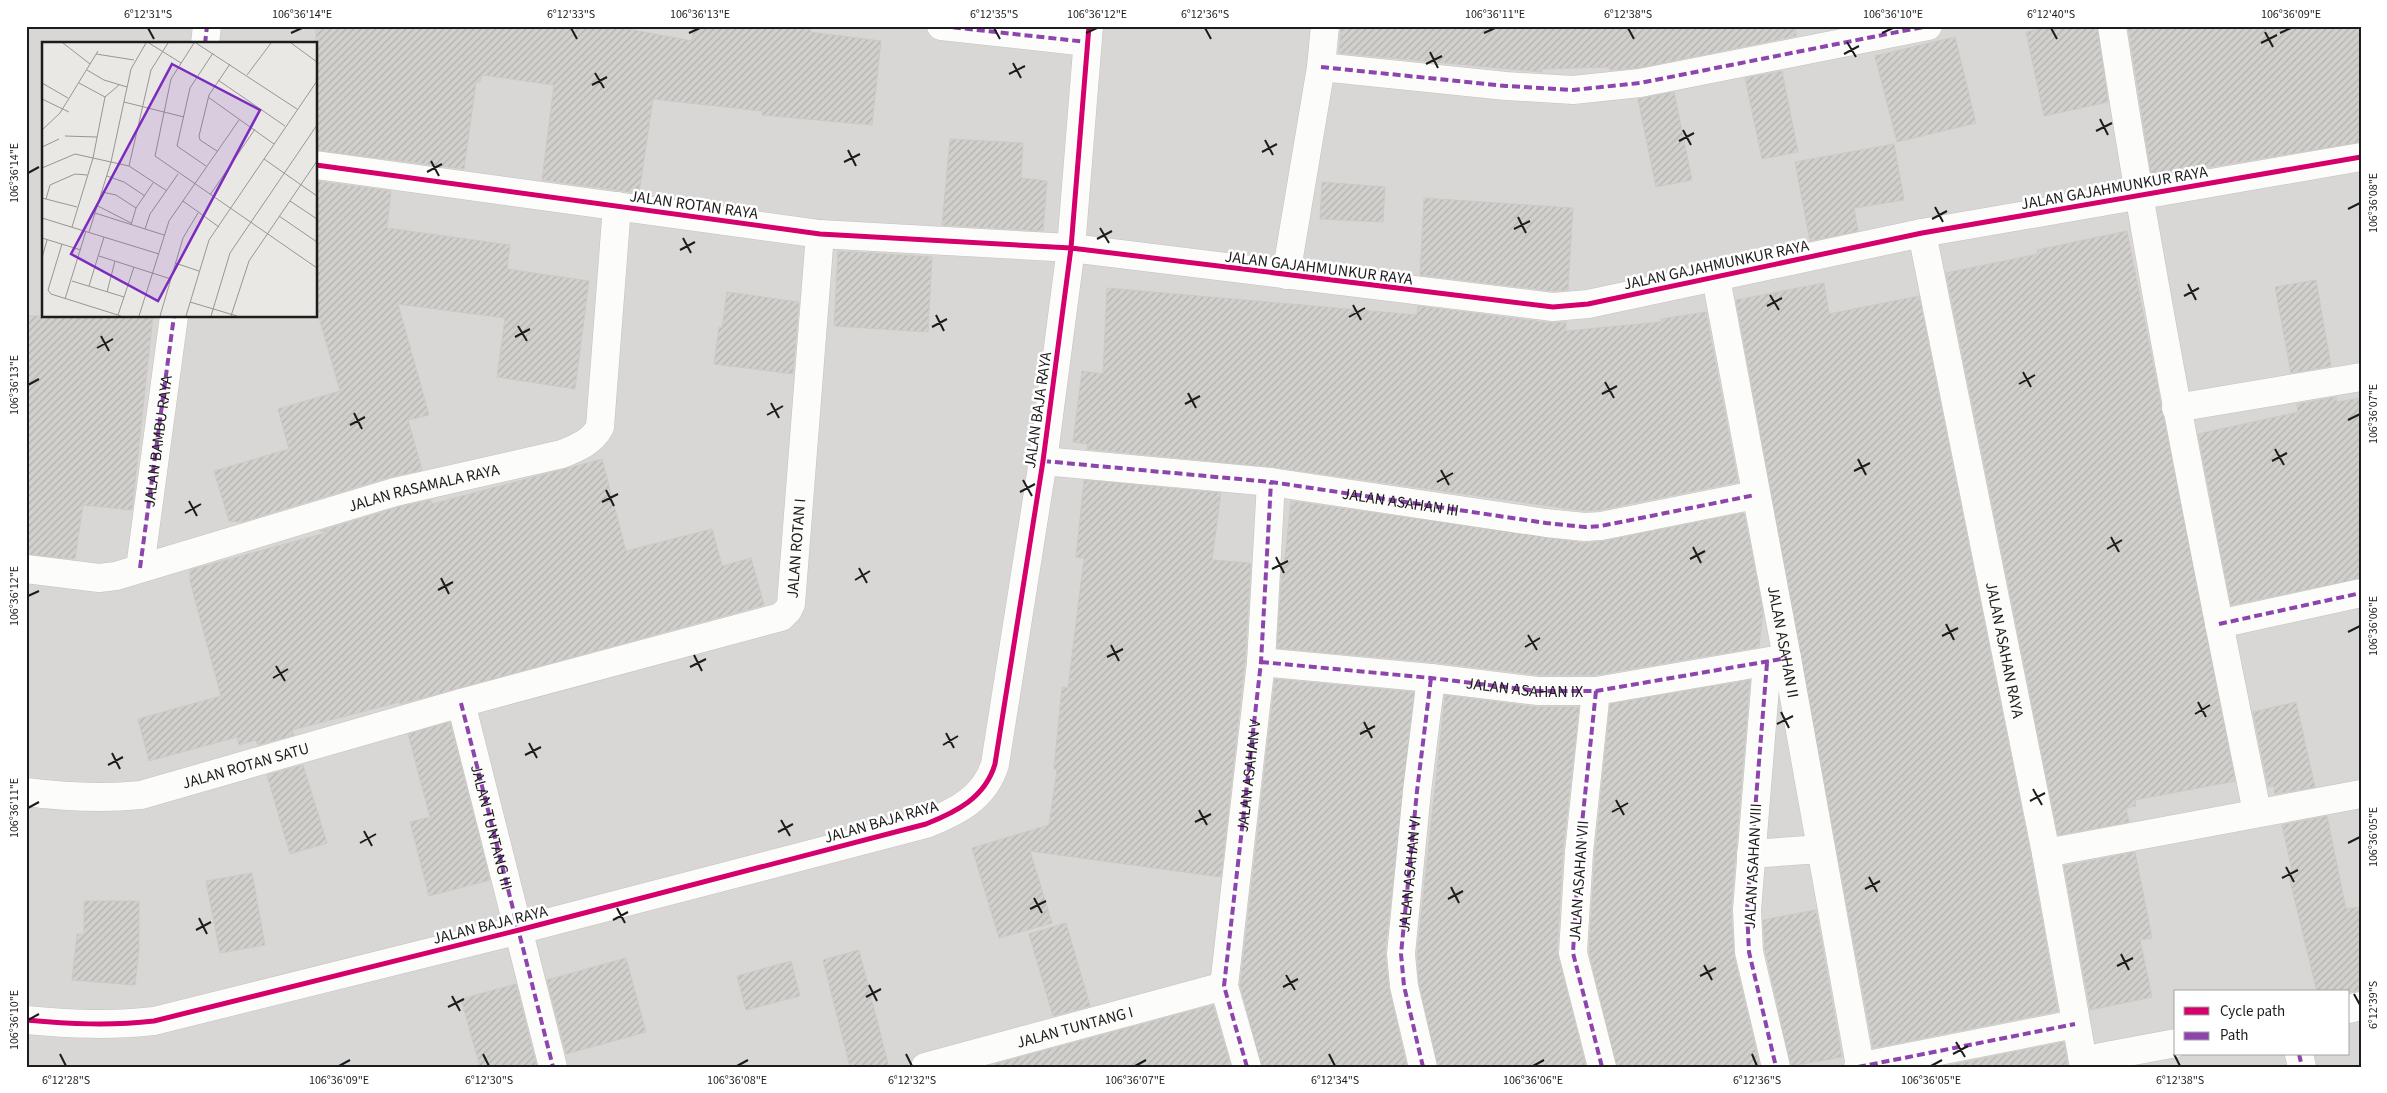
<svg xmlns="http://www.w3.org/2000/svg" width="2387" height="1093" font-family="'Source Sans 3',sans-serif">
<style>
.residential{fill:#d9d7d5;fill-rule:evenodd}
.building{fill:url(#building-hatch);stroke:#cdc9c5}
.lines{fill:none;stroke-linecap:round;stroke-linejoin:round}
.street-casing{stroke:#c3c2c0;stroke-width:29}
.street{stroke:#fcfcfb;stroke-width:28}
.quiet{stroke:#8e44ad;stroke-width:4;stroke-dasharray:8 4;stroke-linecap:butt}
.cycleway-casing{stroke:#fff;stroke-width:8}
.cycleway{stroke:#d6006c;stroke-width:5}
.ticks{fill:none;stroke:#1c1c1c;stroke-width:2}
.labels{text-anchor:middle;stroke-width:5;stroke-linejoin:round;paint-order:stroke}
.street-label{font-size:16px;fill:#1c1c1c;stroke:#fff}
.inset-road{fill:none;stroke:#989694;stroke-width:1}
.view{fill:#7b2cbf;fill-opacity:0.15;stroke:#7b2cbf;stroke-width:2.5}
.inset-edge{fill:none;stroke:#1c1c1c;stroke-width:2.5}
.neatline{fill:none;stroke:#1c1c1c;stroke-width:2}
.ticks-label{font-size:12px;text-anchor:middle;fill:#1c1c1c}
</style>
<defs>
<pattern id="building-hatch" width="6" height="6" patternUnits="userSpaceOnUse" patternTransform="scale(1.25)"><rect width="6" height="6" fill="#d2d0cd"/><path d="M-1 1l2-2M0 6l6-6M5 7l2-2" fill="none" stroke="#b4b2af"/></pattern>
</defs>
<rect width="100%" height="100%" fill="#eae8e4"/>
<!-- residential -->
<path class="residential" d="M26 26H2361V1067H26ZM44 44H316V316H44ZM2176 992H2348V1054H2176Z"/>
<!-- building -->
<path class="building" d="M316 26H612L692 41 693 26H811L810 32 881 41 872 125 762 115V111L653 99 639 193 542 180 554 85 482 75 480 82H476L464 169 316 150Z
M1341 26H1796V36L1638 68 1610 70 1609 67 1542 69V72L1339 53Z
M2055 26H2097L2108 102 2044 116 2026 32Z
M2128 26H2361V142L2210 167 2151 173Z
M1955 37 1976 123 1897 142 1875 56Z
M1782 71 1798 152 1762 159 1745 78Z
M1674 92 1692 180 1656 187 1638 99Z
M950 139 1023 143 1021 178 1047 181 1043 231 942 225Z
M1894 144 1904 200 1854 208 1858 231 1810 241 1795 162Z
M316 181 391 191 387 228 510 245 507 269 589 281 575 389 497 377 505 318 398 304 429 415 408 420 422 470 390 477 241 522 229 521 214 471 289 449 278 409 340 391 316 307Z
M1322 182 1385 187 1383 222 1320 219Z
M1424 198 1573 208 1568 290 1553 291 1420 275Z
M2127 231 2235 781 2135 800 2136 806 2126 808 2129 822 2058 835 1946 273 2038 254 2037 250Z
M838 251 932 257 928 332 834 326Z
M2316 280 2331 366 2291 373 2275 287Z
M1824 283 1829 314 1919 296 2031 856 2058 1011 1873 1048 1736 300Z
M1107 288 1417 315 1418 306 1551 323 1566 322V331L1661 322V319L1706 312 1738 482 1599 510 1585 511 1273 467 1087 449 1088 444 1073 442 1082 371 1103 374Z
M727 292 799 302 793 374 714 364 719 327 722 328Z
M26 316H153L132 510 83 505 75 559 26 554Z
M2336 397 2337 402 2361 398V578L2231 605 2198 434 2298 412 2297 404Z
M602 459 626 551 712 529 722 566 751 558 764 605 400 704V702L292 730 294 735 258 745 256 740 239 745 237 737 149 761 138 719 221 696 190 581V570L329 532 320 531 399 507 431 500 432 504Z
M1084 480 1221 493 1212 560 1251 563 1245 661 1221 877 1030 851 1052 923 999 938 972 848 1049 825 1057 770 1054 769 1062 687 1068 688 1084 558 1076 557Z
M1291 501 1584 543 1604 541 1744 513 1763 612 1759 647 1595 675H1539L1432 662 1277 648 1282 566H1284Z
M1275 679 1414 692 1385 953 1389 989 1407 1067H1262L1240 985Z
M1750 680 1731 911 1734 956 1760 1067H1617L1589 952 1595 853 1610 704Z
M1445 695 1536 707H1579L1563 851 1557 952 1586 1067H1438L1419 983 1417 954Z
M2296 702 2315 787 2275 794 2274 786 2268 787 2253 712Z
M450 722 490 880 429 896 410 822 430 817 408 734Z
M303 765 327 843 290 854 267 775Z
M2327 816 2346 909 2361 907V991L2317 992 2288 872 2292 871 2282 825Z
M2135 852 2152 938 2140 940 2152 997 2090 1010 2064 866Z
M252 873 265 945 220 953 206 881Z
M84 901H139V948L135 985 72 980 77 934H84Z
M1816 910 1842 1057 1791 1066 1765 950 1763 920Z
M1066 923 1090 1006 1053 1016 1029 934Z
M859 950 889 1067H850L823 960Z
M626 958 646 1032 566 1054 547 980Z
M791 961 800 996 746 1010 737 976Z
M516 984 537 1067H480L461 999Z
M1213 1005 1231 1067H995V1064Z
M2064 1042 2068 1067H1940Z"/>
<g class="lines">
<!-- street casing -->
<g class="street-casing">
<g id="street">
<path d="M941 26 1087 42"/>
<path d="M2112 26C2152 290 2204 551 2257 812"/>
<path d="M205 44 207 26"/>
<path d="M1321 67 1506 86 1573 90 1640 83 1928 26"/>
<path d="M316 165 820 234 1071 248 1553 307 1588 304 1922 233 2361 157"/>
<path id="s1" d="M1922 233 2046 853 2084 1067"/>
<path d="M1286 275 1321 67 1325 26"/>
<path id="s2" d="M1716 278 1787 658 1860 1066"/>
<path d="M2176 408 2361 377"/>
<path d="M1043 461 1271 482 1546 523 1585 527 1601 526 1755 495"/>
<path d="M140 568 174 316"/>
<path id="s3" d="M26 569 99 578 116 576 395 492 562 454C577 448 592 442 600 427L617 206"/>
<path d="M2219 624 2361 593"/>
<path id="s4" d="M1261 662 1431 678 1538 691H1596L1787 658"/>
<path d="M1767 663 1747 910 1749 952 1776 1067"/>
<path d="M1596 691 1579 852 1573 953 1602 1067"/>
<path d="M461 703 553 1067"/>
<path id="s5" d="M26 792C65 797 102 799 141 795L461 703 781 617 788 610 791 604 820 234"/>
<path d="M2046 853 2361 794"/>
<path d="M1751 854 1821 849"/>
<path d="M2348 1009 2361 1006"/>
<path d="M26 1020C70 1024 110 1026 154 1021L519 930 926 824C956 812 985 798 995 764L1043 461 1071 248 1089 26"/>
<path d="M2299 1054 2302 1067"/>
<path d="M2084 1063 2101 1057 2176 1043"/>
<path id="s6" d="M925 1067 1224 986"/>
<path d="M1247 1067 1224 986 1261 662 1271 482"/>
<path id="s7" d="M1423 1067 1404 986 1401 954 1417 791 1431 678"/>
<path d="M1858 1067 2075 1024"/>
</g>
</g>
<!-- street -->
<use href="#street" class="street"/>
<!-- quiet -->
<g class="quiet">
<path d="M941 26 1087 42"/>
<path d="M205 44 207 26"/>
<path d="M1321 67 1506 86 1573 90 1640 83 1928 26"/>
<path id="s8" d="M1043 461 1271 482 1546 523 1585 527 1601 526 1755 495"/>
<path id="s9" d="M140 568 174 316"/>
<path d="M2219 624 2361 593"/>
<path d="M1261 662 1431 678 1538 691H1596L1787 658"/>
<path d="M1767 663 1747 910 1749 952 1776 1067"/>
<path d="M1596 691 1579 852 1573 953 1602 1067"/>
<path id="s10" d="M461 703 553 1067"/>
<path d="M2299 1054 2302 1067"/>
<path id="s11" d="M1247 1067 1224 986 1261 662 1271 482"/>
<path d="M1423 1067 1404 986 1401 954 1417 791 1431 678"/>
<path d="M1858 1067 2075 1024"/>
</g>
<!-- cycleway casing -->
<g class="cycleway-casing">
<path id="cycleway" d="M316 165 820 234 1071 248 1553 307 1588 304 1922 233 2361 157
M26 1020C70 1024 110 1026 154 1021L519 930 926 824C956 812 985 798 995 764L1043 461 1071 248 1089 26"/>
</g>
<!-- cycleway -->
<use href="#cycleway" class="cycleway"/>
</g>
<!-- ticks -->
<path class="ticks" d="M148 28 154 39M571 28 577 39M994 28 1000 39M1205 28 1211 39M1628 28 1634 39M2051 28 2057 39M2265 32 2273 47M291 33 302 28M689 33 700 28M1086 33 1097 28M1484 33 1495 28M1882 33 1893 28M2280 33 2291 28M1847 42 1856 57M2261 43 2277 35M1430 52 1438 68M1844 54 1859 46M1013 63 1021 78M1426 64 1442 56M595 73 604 88M1009 74 1025 66M592 85 607 77M2100 119 2108 135M1683 130 1691 145M2096 131 2112 123M1265 140 1273 155M1679 141 1694 133M848 150 856 166M1262 152 1277 144M431 161 439 176M844 162 860 154M427 172 442 164M28 173 39 167M1935 207 1943 222M2348 209 2360 203M1518 217 1526 233M1932 219 1947 211M1100 228 1109 243M1514 229 1530 221M683 238 691 253M1097 239 1112 231M680 250 695 242M2188 284 2196 300M1770 295 1779 310M2184 296 2199 288M1353 305 1361 320M1767 306 1782 298M936 315 944 331M1349 317 1365 308M518 326 527 341M932 327 947 319M101 336 109 351M515 337 530 329M97 348 113 339M2023 372 2031 387M1605 382 1614 398M2019 384 2035 375M28 385 39 379M1188 393 1196 408M1602 394 1617 386M771 403 779 418M1185 404 1200 396M354 413 362 429M767 415 783 406M2348 420 2360 414M350 425 365 417M2275 449 2284 465M1858 459 1866 475M2272 461 2287 453M1441 470 1449 485M1854 471 1870 463M1023 480 1032 496M1437 482 1453 473M606 490 614 506M1020 492 1035 484M189 501 197 516M602 502 618 494M185 513 201 504M2111 537 2119 552M1693 547 1701 563M2107 549 2122 540M1276 557 1284 573M1690 559 1705 551M859 568 867 583M1272 569 1288 561M441 578 449 594M855 580 870 571M438 590 453 582M28 596 39 591M1946 624 1954 640M2348 632 2360 626M1528 635 1537 650M1942 636 1958 628M1111 645 1119 661M1525 647 1540 638M694 655 702 671M1107 657 1123 649M276 666 285 681M690 667 706 659M273 678 288 669M2198 702 2206 717M1781 712 1789 728M2195 714 2210 705M1364 722 1372 738M1777 724 1793 716M946 733 954 748M1360 734 1375 726M529 743 537 758M943 745 958 736M112 753 120 769M525 755 541 747M108 765 123 757M2033 789 2042 805M1616 800 1624 815M2030 801 2045 793M28 808 39 802M1199 810 1207 825M1612 812 1628 803M781 820 790 836M1195 822 1211 814M364 831 372 846M778 832 793 824M360 843 376 834M2348 843 2360 837M2286 867 2294 882M1869 877 1877 892M2282 878 2298 870M1451 887 1459 903M1865 889 1880 881M1034 898 1042 913M1448 899 1463 891M617 908 625 923M1030 909 1046 901M199 918 207 934M613 920 628 912M196 930 211 922M2121 954 2129 970M1704 965 1712 980M2117 966 2133 958M1286 975 1295 990M1700 976 1716 968M869 985 877 1001M1283 987 1298 979M2354 994 2360 1005M452 996 460 1011M866 997 881 989M448 1007 464 999M28 1020 39 1014M1956 1042 1965 1057M60 1054 66 1066M483 1054 489 1066M906 1054 912 1066M1329 1054 1335 1066M1752 1054 1757 1066M1953 1054 1968 1046M2174 1054 2180 1066M339 1066 350 1060M737 1066 748 1060M1135 1066 1146 1060M1533 1066 1544 1060M1931 1066 1942 1060"/>
<g class="labels">
<!-- street labels -->
<g class="street-label">
<text transform="translate(2114 187) rotate(-10)" y="6">JALAN GAJAHMUNKUR RAYA</text>
<text transform="translate(694 204) rotate(8)" y="6">JALAN ROTAN RAYA</text>
<text transform="translate(1716 264) rotate(-12)" y="6">JALAN GAJAHMUNKUR RAYA</text>
<text transform="translate(1319 267) rotate(7)" y="6">JALAN GAJAHMUNKUR RAYA</text>
<text transform="translate(1037 410) rotate(-82)" y="6">JALAN BAJA RAYA</text>
<text dy="6" stroke="none"><textPath href="#s9" startOffset="128">JALAN BAMBU RAYA</textPath></text>
<text dy="6" stroke="none"><textPath href="#s3" startOffset="411">JALAN RASAMALA RAYA</textPath></text>
<text dy="6" stroke="none"><textPath href="#s8" startOffset="360">JALAN ASAHAN III</textPath></text>
<text dy="6" stroke="none"><textPath href="#s5" startOffset="852">JALAN ROTAN I</textPath></text>
<text dy="6" stroke="none"><textPath href="#s2" startOffset="370">JALAN ASAHAN II</textPath></text>
<text dy="6" stroke="none"><textPath href="#s1" startOffset="425">JALAN ASAHAN RAYA</textPath></text>
<text dy="6" stroke="none"><textPath href="#s4" startOffset="265">JALAN ASAHAN IX</textPath></text>
<text dy="6" stroke="none"><textPath href="#s5" startOffset="224">JALAN ROTAN SATU</textPath></text>
<text dy="6" stroke="none"><textPath href="#s11" startOffset="296">JALAN ASAHAN V</textPath></text>
<text transform="translate(881 821) rotate(-16)" y="6">JALAN BAJA RAYA</text>
<text dy="6" stroke="none"><textPath href="#s10" startOffset="128">JALAN TUNTANG III</textPath></text>
<text transform="translate(1752 866) rotate(-87)" y="6">JALAN ASAHAN VIII</text>
<text dy="6" stroke="none"><textPath href="#s7" startOffset="196">JALAN ASAHAN VI</textPath></text>
<text transform="translate(1578 881) rotate(-86)" y="6">JALAN ASAHAN VII</text>
<text transform="translate(490 924) rotate(-14)" y="6">JALAN BAJA RAYA</text>
<text dy="6" stroke="none"><textPath href="#s6" startOffset="155">JALAN TUNTANG I</textPath></text>
</g>
</g>
<!-- overview -->
<g transform="translate(42 42)">
<rect width="275" height="275" fill="#eae8e4"/>
<path class="inset-road" d="M21 1 48 22M107 1 139 21M152 1 129 37 113 114 275 226M154 1 255 67M249 1 275 20M54 12 92 18M45 28 62 38 85 45M205 33 229 1M176 38 243 84M0 41 26 56M37 41 63 55M63 55 77 43M166 55 232 102M0 57 27 70M82 60 142 75M0 88 18 71 56 9M23 94 55 95M0 105 17 97M175 109 158 98 157 94 167 53 188 22M222 117 275 154M87 124 109 28 126 1M164 124 135 104 148 46 171 11M0 126 33 112 87 124 125 149M65 134 82 140 103 154M60 150 74 153 94 166M168 153 213 87M0 156 35 165M4 157 8 143 33 132 45 133M141 159 177 185M248 159 275 177M56 164 89 181M53 171 122 193M237 174 275 200M0 176 117 212M89 183 94 166 111 141M30 185 51 116 63 55M103 187 108 172 136 132M47 190 69 120 89 27 104 1M0 196 39 208M57 214 129 237M0 216 5 198M133 221 157 229M30 239 82 255M47 244 62 195M65 250 73 219M9 252 79 274M9 252 6 248 20 202M23 257 44 189M148 260 195 274M76 273 92 225M97 274 127 179 197 78M118 274 141 196 156 171M144 274 167 198 275 39M169 274 188 211 275 83M189 274 207 219 275 119"/>
<path class="view" d="M130 22 218 68 116 259 29 212Z"/>
<rect width="275" height="275" class="inset-edge"/>
</g>
<!-- border -->
<rect width="2387" height="1093" fill="none" stroke="#ffffff" stroke-width="55"/>
<!-- legend -->
<rect x="2174" y="990" width="175" height="65" fill="#ffffff" stroke="#a4a4a4"/>
<rect x="2184" y="1007" width="25" height="8" fill="#d6006c" stroke="#a4a4a4"/>
<text x="2220" y="1016" font-size="15" fill="#1c1c1c">Cycle path</text>
<rect x="2184" y="1032" width="25" height="8" fill="#8e44ad" stroke="#a4a4a4"/>
<text x="2220" y="1040" font-size="15" fill="#1c1c1c">Path</text>
<rect x="28" y="28" width="2332" height="1038" class="neatline"/>
<g class="ticks-label">
<text x="148" y="18">6°12'31"S</text>
<text x="302" y="18">106°36'14"E</text>
<text x="571" y="18">6°12'33"S</text>
<text x="700" y="18">106°36'13"E</text>
<text x="994" y="18">6°12'35"S</text>
<text x="1097" y="18">106°36'12"E</text>
<text x="1205" y="18">6°12'36"S</text>
<text x="1495" y="18">106°36'11"E</text>
<text x="1628" y="18">6°12'38"S</text>
<text x="1893" y="18">106°36'10"E</text>
<text x="2051" y="18">6°12'40"S</text>
<text x="2291" y="18">106°36'09"E</text>
<text transform="translate(14 173) rotate(-90)" y="4">106°36'14"E</text>
<text transform="translate(2373 203) rotate(-90)" y="4">106°36'08"E</text>
<text transform="translate(14 385) rotate(-90)" y="4">106°36'13"E</text>
<text transform="translate(2373 414) rotate(-90)" y="4">106°36'07"E</text>
<text transform="translate(14 596) rotate(-90)" y="4">106°36'12"E</text>
<text transform="translate(2373 626) rotate(-90)" y="4">106°36'06"E</text>
<text transform="translate(14 808) rotate(-90)" y="4">106°36'11"E</text>
<text transform="translate(2373 837) rotate(-90)" y="4">106°36'05"E</text>
<text transform="translate(2373 1005) rotate(-90)" y="4">6°12'39"S</text>
<text transform="translate(14 1020) rotate(-90)" y="4">106°36'10"E</text>
<text x="66" y="1084">6°12'28"S</text>
<text x="339" y="1084">106°36'09"E</text>
<text x="489" y="1084">6°12'30"S</text>
<text x="737" y="1084">106°36'08"E</text>
<text x="912" y="1084">6°12'32"S</text>
<text x="1135" y="1084">106°36'07"E</text>
<text x="1335" y="1084">6°12'34"S</text>
<text x="1533" y="1084">106°36'06"E</text>
<text x="1757" y="1084">6°12'36"S</text>
<text x="1931" y="1084">106°36'05"E</text>
<text x="2180" y="1084">6°12'38"S</text>
</g>
</svg>
